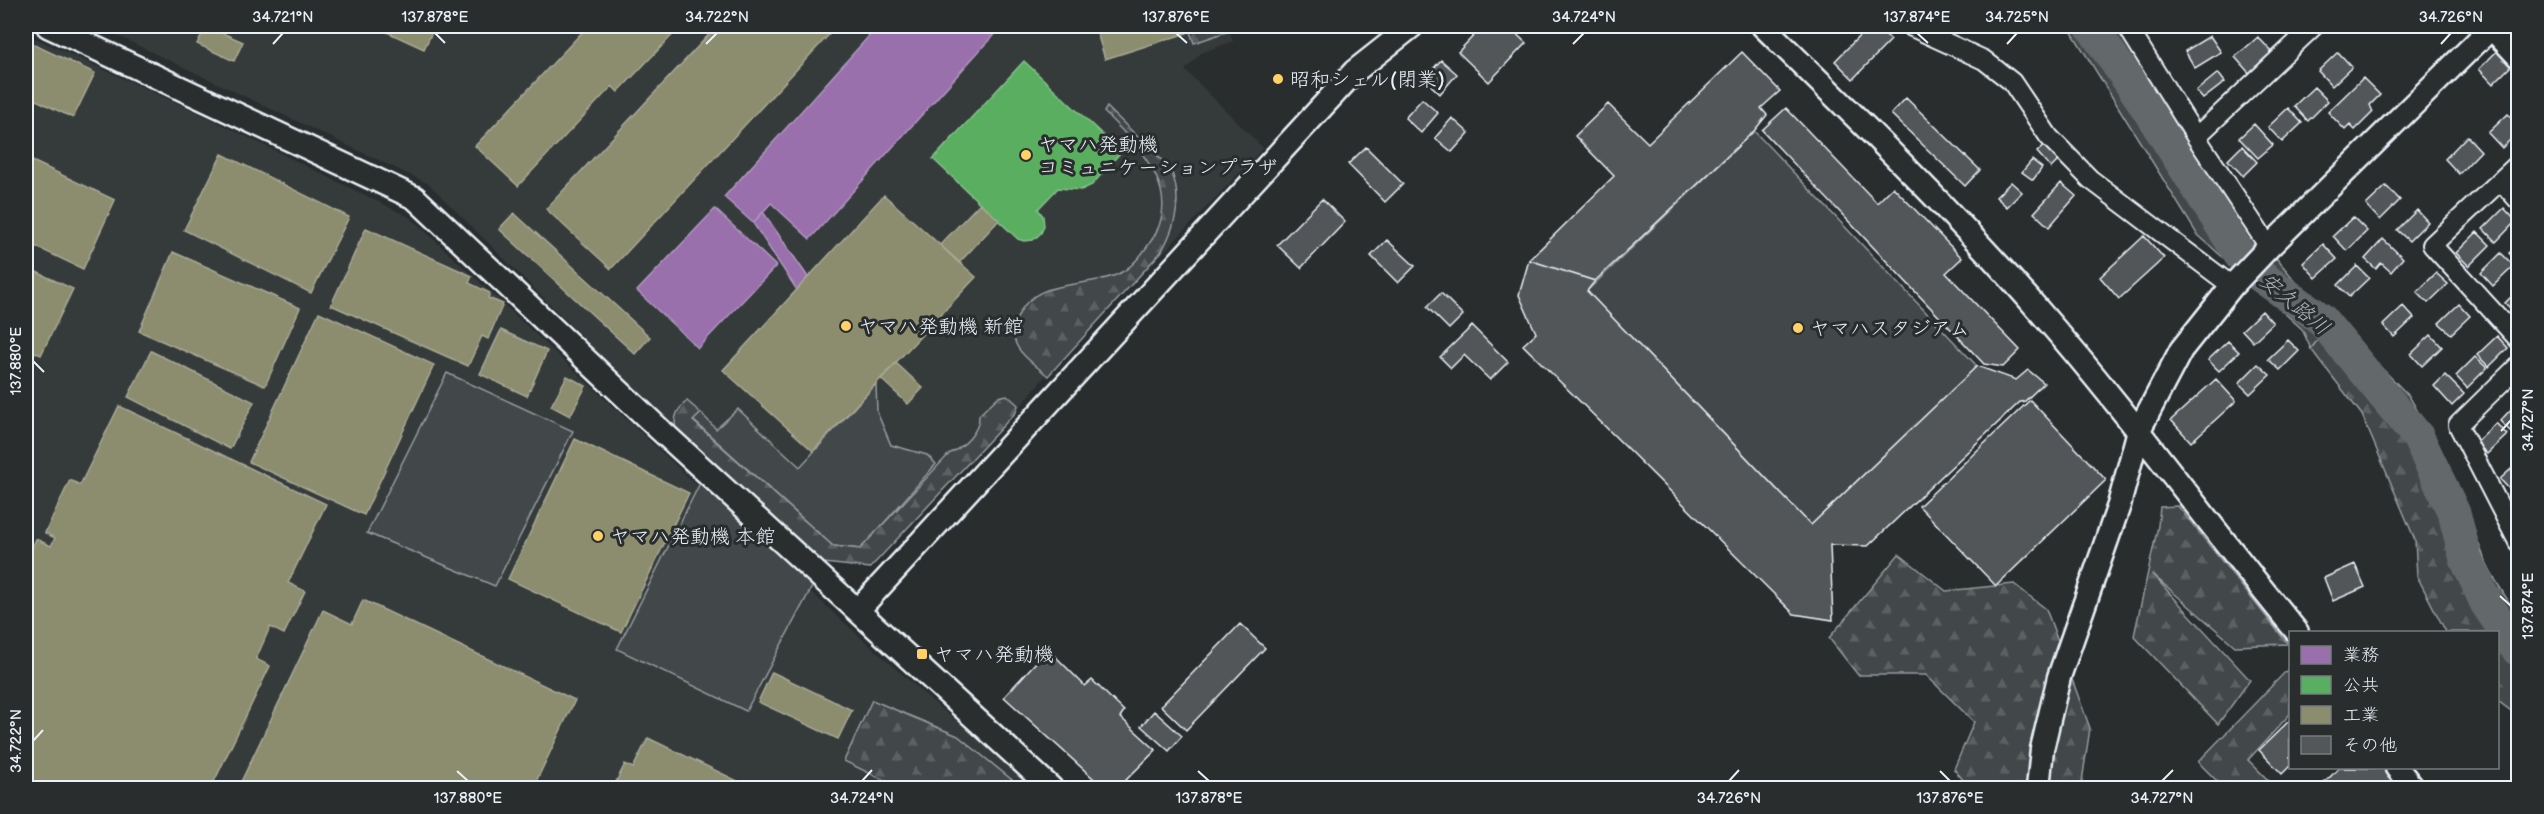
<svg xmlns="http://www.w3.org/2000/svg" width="2544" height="814" font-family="'Balsamiq Sans','Klee One',sans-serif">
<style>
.built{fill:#363a3b}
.green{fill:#424648;stroke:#959ca0;stroke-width:1.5}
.forest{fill:url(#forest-firs);stroke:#959ca0;stroke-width:1.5}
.offices{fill:#9970ab;stroke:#b197c2;stroke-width:1.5}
.public{fill:#5aae61;stroke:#85c28e;stroke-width:1.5}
.industry{fill:#8c8c6e;stroke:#a8aa97;stroke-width:1.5}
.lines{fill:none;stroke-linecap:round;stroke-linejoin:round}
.river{stroke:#63686b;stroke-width:33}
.building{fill:#535759;stroke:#e8f1f8;stroke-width:1.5}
.minor-casing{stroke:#e8f1f8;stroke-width:22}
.tertiary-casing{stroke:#e8f1f8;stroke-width:27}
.minor{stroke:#2a2d2e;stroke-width:18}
.tertiary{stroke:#2a2d2e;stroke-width:22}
.ticks{fill:none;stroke:#e8f1f8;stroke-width:2}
.poi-dot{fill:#ffd166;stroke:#2a2d2e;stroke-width:2}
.labels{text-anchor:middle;stroke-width:6;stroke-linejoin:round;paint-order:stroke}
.poi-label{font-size:20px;fill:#e8f1f8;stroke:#2a2d2e;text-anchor:start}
.water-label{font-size:21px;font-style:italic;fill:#acb3b9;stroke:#2a2d2e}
.neatline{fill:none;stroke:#e8f1f8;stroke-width:2}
.ticks-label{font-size:15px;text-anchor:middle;fill:#e8f1f8}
</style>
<defs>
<pattern id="forest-firs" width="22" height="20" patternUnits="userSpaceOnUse" patternTransform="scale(1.5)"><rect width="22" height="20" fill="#424648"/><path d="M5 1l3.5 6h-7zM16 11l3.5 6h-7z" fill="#5d6163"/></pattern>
</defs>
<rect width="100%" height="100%" fill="#2a2d2e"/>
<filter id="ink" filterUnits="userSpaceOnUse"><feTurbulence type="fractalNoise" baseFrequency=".0167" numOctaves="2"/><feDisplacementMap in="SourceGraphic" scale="12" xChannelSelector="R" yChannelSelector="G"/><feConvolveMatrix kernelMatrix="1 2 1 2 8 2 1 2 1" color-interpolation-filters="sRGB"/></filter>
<g filter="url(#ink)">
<!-- built -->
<path class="built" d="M97 26H1228L1233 41 1201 53 1185 70 1263 148 1040 382 1016 412 870 568 824 563 664 418 429 184Z
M26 34 203 115 411 218 839 618 939 707 1039 788H26Z"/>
<!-- green -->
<path class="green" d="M2068 26H2127L2277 259 2330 323 2311 349 2302 329 2197 234Z
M1754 131 1977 366 1811 525 1587 291Z
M447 373 573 431 495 586 367 533Z
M876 384 877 412 891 445 927 455 936 464 861 549 833 546 693 420 701 413 716 429 738 409 800 467Z
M706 471 813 585 746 711 617 649Z"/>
<!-- forest -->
<path class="forest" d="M1188 26H1228L1229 31 1194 43Z
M1107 107 1170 168C1183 197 1177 225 1161 252L1048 376C1028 359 1005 347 1017 318 1034 277 1081 289 1116 275 1129 270 1141 256 1149 244 1187 193 1139 147 1104 112Z
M2330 323 2359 345 2409 396 2449 466 2488 568 2518 617V716L2498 701V632H2446L2417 576 2415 540 2362 415 2311 349Z
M1007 395 1018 405 1016 412 870 568 824 563 676 429C673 416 678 409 687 401L701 413 693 421 833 546 860 549 949 454C963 447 980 432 979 415L998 397Z
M2178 506 2288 644 2235 646 2152 574 2250 680 2218 724 2134 636 2158 526 2160 507Z
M1899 554 1946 591 2014 584 2046 609 2090 728 2081 788H1970L1954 769 1974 722 1926 675H1858L1829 638Z
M2290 667V714L2248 760 2276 788H2224L2198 762Z
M872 700 958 736 1022 788H900L844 761Z"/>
<!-- offices -->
<path class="offices" d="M878 26H993L998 30 810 239 771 203 753 223 724 197Z
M715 209 776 266 698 348 637 291Z
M763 212 808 277 797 290 753 223Z"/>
<!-- public -->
<path class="public" d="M1024 61 1121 152 1092 185 1081 190 1058 188 1038 209 1043 216 1044 226 1041 233 1033 240 1024 241 1018 239 933 159Z"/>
<!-- industry -->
<path class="industry" d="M206 26 243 42 234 61 197 44Z
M374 26H435L424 49Z
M588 26H681L618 92 612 86 518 186 475 146Z
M717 26H837L611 269 546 209Z
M1095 26H1185L1187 33 1105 59Z
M26 41 95 73 73 118 26 95Z
M222 154 349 217 311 293 184 230Z
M26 158 115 200 83 269 26 242Z
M884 195 976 277 813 451 723 370Z
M980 203 999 220 959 263 940 245Z
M514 213 650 337 635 354 499 229Z
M366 228 472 276 469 283 490 293 488 298 503 304 488 339 482 336 468 366 331 305Z
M173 252 300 308 265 386 139 331Z
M26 267 73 289 41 355 26 348Z
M319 312 434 365 364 515 249 462Z
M501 330 547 351 527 396 480 374Z
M151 351 254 402 230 449 128 397Z
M896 363 923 388 908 404 881 379Z
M567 376 586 386 570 416 551 406Z
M119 406 326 504 288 583 305 591 284 634 270 627 256 659 270 666 211 788H26V561L36 539 51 546 55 538 45 533 70 480 80 485Z
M575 439 689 493 621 632 508 579Z
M363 600 575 700 533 788H238L323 610 352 624Z
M772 672 852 710 838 739 758 702Z
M648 738 752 788H613L625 764 633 768Z"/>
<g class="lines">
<!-- river -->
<path class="river" d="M2091 26 2142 100 2240 255 2262 277 2321 319 2418 437 2454 513 2466 559 2486 603 2518 650"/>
</g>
<!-- building -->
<path class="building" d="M1483 26H1508L1526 43 1489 82 1458 52Z
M1869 26H1877L1891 40 1853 79 1835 61Z
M2171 26H2187L2176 33Z
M2210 36 2221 52 2195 68 2185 51Z
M2258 37 2272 52 2249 73 2235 57Z
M2499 49 2513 64 2493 84 2479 69Z
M1742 52 1780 91 1761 108 1767 115 1754 131 1595 281 1529 260 1614 176 1575 136 1608 104 1648 143Z
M2338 52 2352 67 2332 86 2318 71Z
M1441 60 1457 74 1440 94 1424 79Z
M2218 73 2225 82 2203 99 2196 91Z
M2363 78 2380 95 2370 105 2373 112 2355 130 2350 125 2345 130 2328 112Z
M2314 87 2328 101 2308 121 2294 106Z
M1906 98 1980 170 1965 186 1891 114Z
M1422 99 1438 113 1421 133 1405 118Z
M1786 108 1877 203 1893 187 1962 258 1946 273 2020 350 2003 367 1984 364 1762 130Z
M2288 108 2302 123 2282 142 2268 127Z
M2508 114 2518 124V132L2502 148 2488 133Z
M1452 118 1469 133 1452 152 1435 138Z
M2254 124 2273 145 2258 158 2239 138Z
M2467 136 2481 151 2459 174 2445 159Z
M2048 142 2062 157 2051 168 2037 152Z
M2242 146 2257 162 2243 176 2228 160Z
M1366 147 1403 184 1385 202 1348 164Z
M2032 160 2042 168 2033 180 2022 172Z
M2011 182 2022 192 2007 207 1996 197Z
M2061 183 2076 196 2049 227 2034 213Z
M2386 186 2400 200 2380 220 2366 205Z
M1322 199 1345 222 1301 268 1277 245Z
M2504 208 2516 221 2496 242 2483 229Z
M2417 210 2428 222 2409 241 2397 230Z
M2353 217 2367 231 2347 251 2333 236Z
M2477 232 2490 245 2469 266 2456 253Z
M2144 236 2164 258 2119 299 2100 277Z
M2383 239 2403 258 2391 272 2381 263 2376 269 2365 259Z
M1387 240 1415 266 1398 283 1371 256Z
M2323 244 2337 259 2316 278 2303 263Z
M2518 245V263L2509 253Z
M2501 253 2514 266 2493 286 2481 273Z
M1529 260 1595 281 1587 291 1811 525 1977 366 2016 380 2028 370 2044 383 2025 401 2020 402 1868 546 1830 545 1833 620 1794 614 1523 345 1536 333 1519 295Z
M2357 266 2369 278 2349 297 2338 285Z
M2436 273 2448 284 2428 303 2417 292Z
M2518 290V316L2505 303Z
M1441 293 1463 315 1449 329 1427 307Z
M2459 304 2470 316 2451 334 2439 323Z
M2403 306 2414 318 2394 337 2383 325Z
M2262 311 2273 323 2253 342 2242 330Z
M1472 326 1508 362 1490 380 1464 355 1451 368 1440 357Z
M2431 335 2442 347 2422 366 2411 354Z
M2497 336 2508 348 2489 367 2477 355Z
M2288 340 2299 351 2280 370 2268 359Z
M2228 341 2239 352 2219 371 2208 360Z
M2475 357 2487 368 2467 388 2456 376Z
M2258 364 2270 375 2250 394 2239 383Z
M2445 375 2464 394 2452 406 2434 386Z
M2216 379 2236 401 2191 442 2171 420Z
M2030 400 2106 480 1996 586 1919 506Z
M2518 402V425L2511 432 2500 421Z
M2496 423 2507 435 2487 454 2476 442Z
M2518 463V486L2512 492 2500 479Z
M2355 564 2365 587 2333 601 2324 578Z
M1240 624 1265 648 1186 730 1161 706Z
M1048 649 1085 686 1092 680 1124 711 1120 717 1156 750 1118 788H1104L1004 697Z
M1154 711 1182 736 1169 751 1141 726Z
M2290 720V766L2282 774 2259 750Z
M2339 768H2385L2401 788H2319Z"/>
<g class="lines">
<!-- minor casing -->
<g class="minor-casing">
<path id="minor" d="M1910 26 1984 60 2012 82 2049 137 2090 179 2232 286
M2127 26 2196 137 2269 247
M2196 137 2314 26
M2518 164 2432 245 2518 339
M2501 181 2518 200
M2518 366 2458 425 2518 542"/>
</g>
<!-- tertiary casing -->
<g class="tertiary-casing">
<path id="tertiary" d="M48 26 415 198 657 427 1051 788
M1763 26C1858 119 1954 212 2041 313 2131 416 2210 527 2297 632
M2490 26 2518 56
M858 610 1355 71 1412 26
M2397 768 2413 788
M2038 788 2042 749 2059 677 2119 505 2139 430 2181 350 2232 286 2269 247 2491 28"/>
</g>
<!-- minor -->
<use href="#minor" class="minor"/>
<!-- tertiary -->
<use href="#tertiary" class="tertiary"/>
</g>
</g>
<!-- ticks -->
<path class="ticks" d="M435 33 445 43M1176 33 1187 43M1917 33 1928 43M273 44 283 33M706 44 717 33M1573 44 1584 33M2007 44 2017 33M2441 44 2451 33M33 361 44 372M2501 431 2511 420M2500 596 2511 606M33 741 43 730M457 771 468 781M1198 771 1209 781M1940 771 1950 781M862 781 872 770M1729 781 1739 770M2162 781 2173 770"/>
<!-- markers -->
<g class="poi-dot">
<circle cx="1278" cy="79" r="6"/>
<circle cx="1026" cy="155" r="6"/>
<circle cx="846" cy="326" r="6"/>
<circle cx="1798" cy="328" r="6"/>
<circle cx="598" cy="536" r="6"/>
<rect x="916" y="648" width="12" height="12" rx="3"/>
</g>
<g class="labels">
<!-- poi labels -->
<g class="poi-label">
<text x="1290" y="86">昭和シェル(閉業)</text>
<text x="1038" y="151">ヤマハ発動機<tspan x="1038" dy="23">コミュニケーションプラザ</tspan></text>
<text x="858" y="333">ヤマハ発動機 新館</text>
<text x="1810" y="335">ヤマハスタジアム</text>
<text x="610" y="543">ヤマハ発動機 本館</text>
<text x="934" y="661">ヤマハ発動機</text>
</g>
<!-- water labels -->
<g class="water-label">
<text transform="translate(2295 304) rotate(40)" y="7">安久路川</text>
</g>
</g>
<!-- margin -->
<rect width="2544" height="814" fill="none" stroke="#2a2d2e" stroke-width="66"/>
<!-- legend -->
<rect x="2289" y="631" width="210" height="138" fill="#2a2d2e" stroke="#767b7f" stroke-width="1.5"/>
<rect x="2301" y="646" width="30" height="18" fill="#9970ab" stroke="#767b7f" stroke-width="1.5"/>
<text x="2343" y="661" font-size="18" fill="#e8f1f8">業務</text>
<rect x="2301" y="676" width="30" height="18" fill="#5aae61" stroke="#767b7f" stroke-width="1.5"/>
<text x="2343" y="691" font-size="18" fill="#e8f1f8">公共</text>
<rect x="2301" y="706" width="30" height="18" fill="#8c8c6e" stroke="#767b7f" stroke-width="1.5"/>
<text x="2343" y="721" font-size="18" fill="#e8f1f8">工業</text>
<rect x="2301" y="736" width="30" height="18" fill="#535759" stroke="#767b7f" stroke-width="1.5"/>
<text x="2343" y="751" font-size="18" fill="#e8f1f8">その他</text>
<rect x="33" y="33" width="2478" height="748" class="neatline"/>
<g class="ticks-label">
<text x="283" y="22">34.721°N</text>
<text x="435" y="22">137.878°E</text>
<text x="717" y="22">34.722°N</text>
<text x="1176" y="22">137.876°E</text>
<text x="1584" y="22">34.724°N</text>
<text x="1917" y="22">137.874°E</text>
<text x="2017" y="22">34.725°N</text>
<text x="2451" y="22">34.726°N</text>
<text transform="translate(16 361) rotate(-90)" y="5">137.880°E</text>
<text transform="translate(2528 420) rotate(-90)" y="5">34.727°N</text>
<text transform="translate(2528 606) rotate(-90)" y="5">137.874°E</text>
<text transform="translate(16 741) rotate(-90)" y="5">34.722°N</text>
<text x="468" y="803">137.880°E</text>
<text x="862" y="803">34.724°N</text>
<text x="1209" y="803">137.878°E</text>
<text x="1729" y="803">34.726°N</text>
<text x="1950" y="803">137.876°E</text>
<text x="2162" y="803">34.727°N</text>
</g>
</svg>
